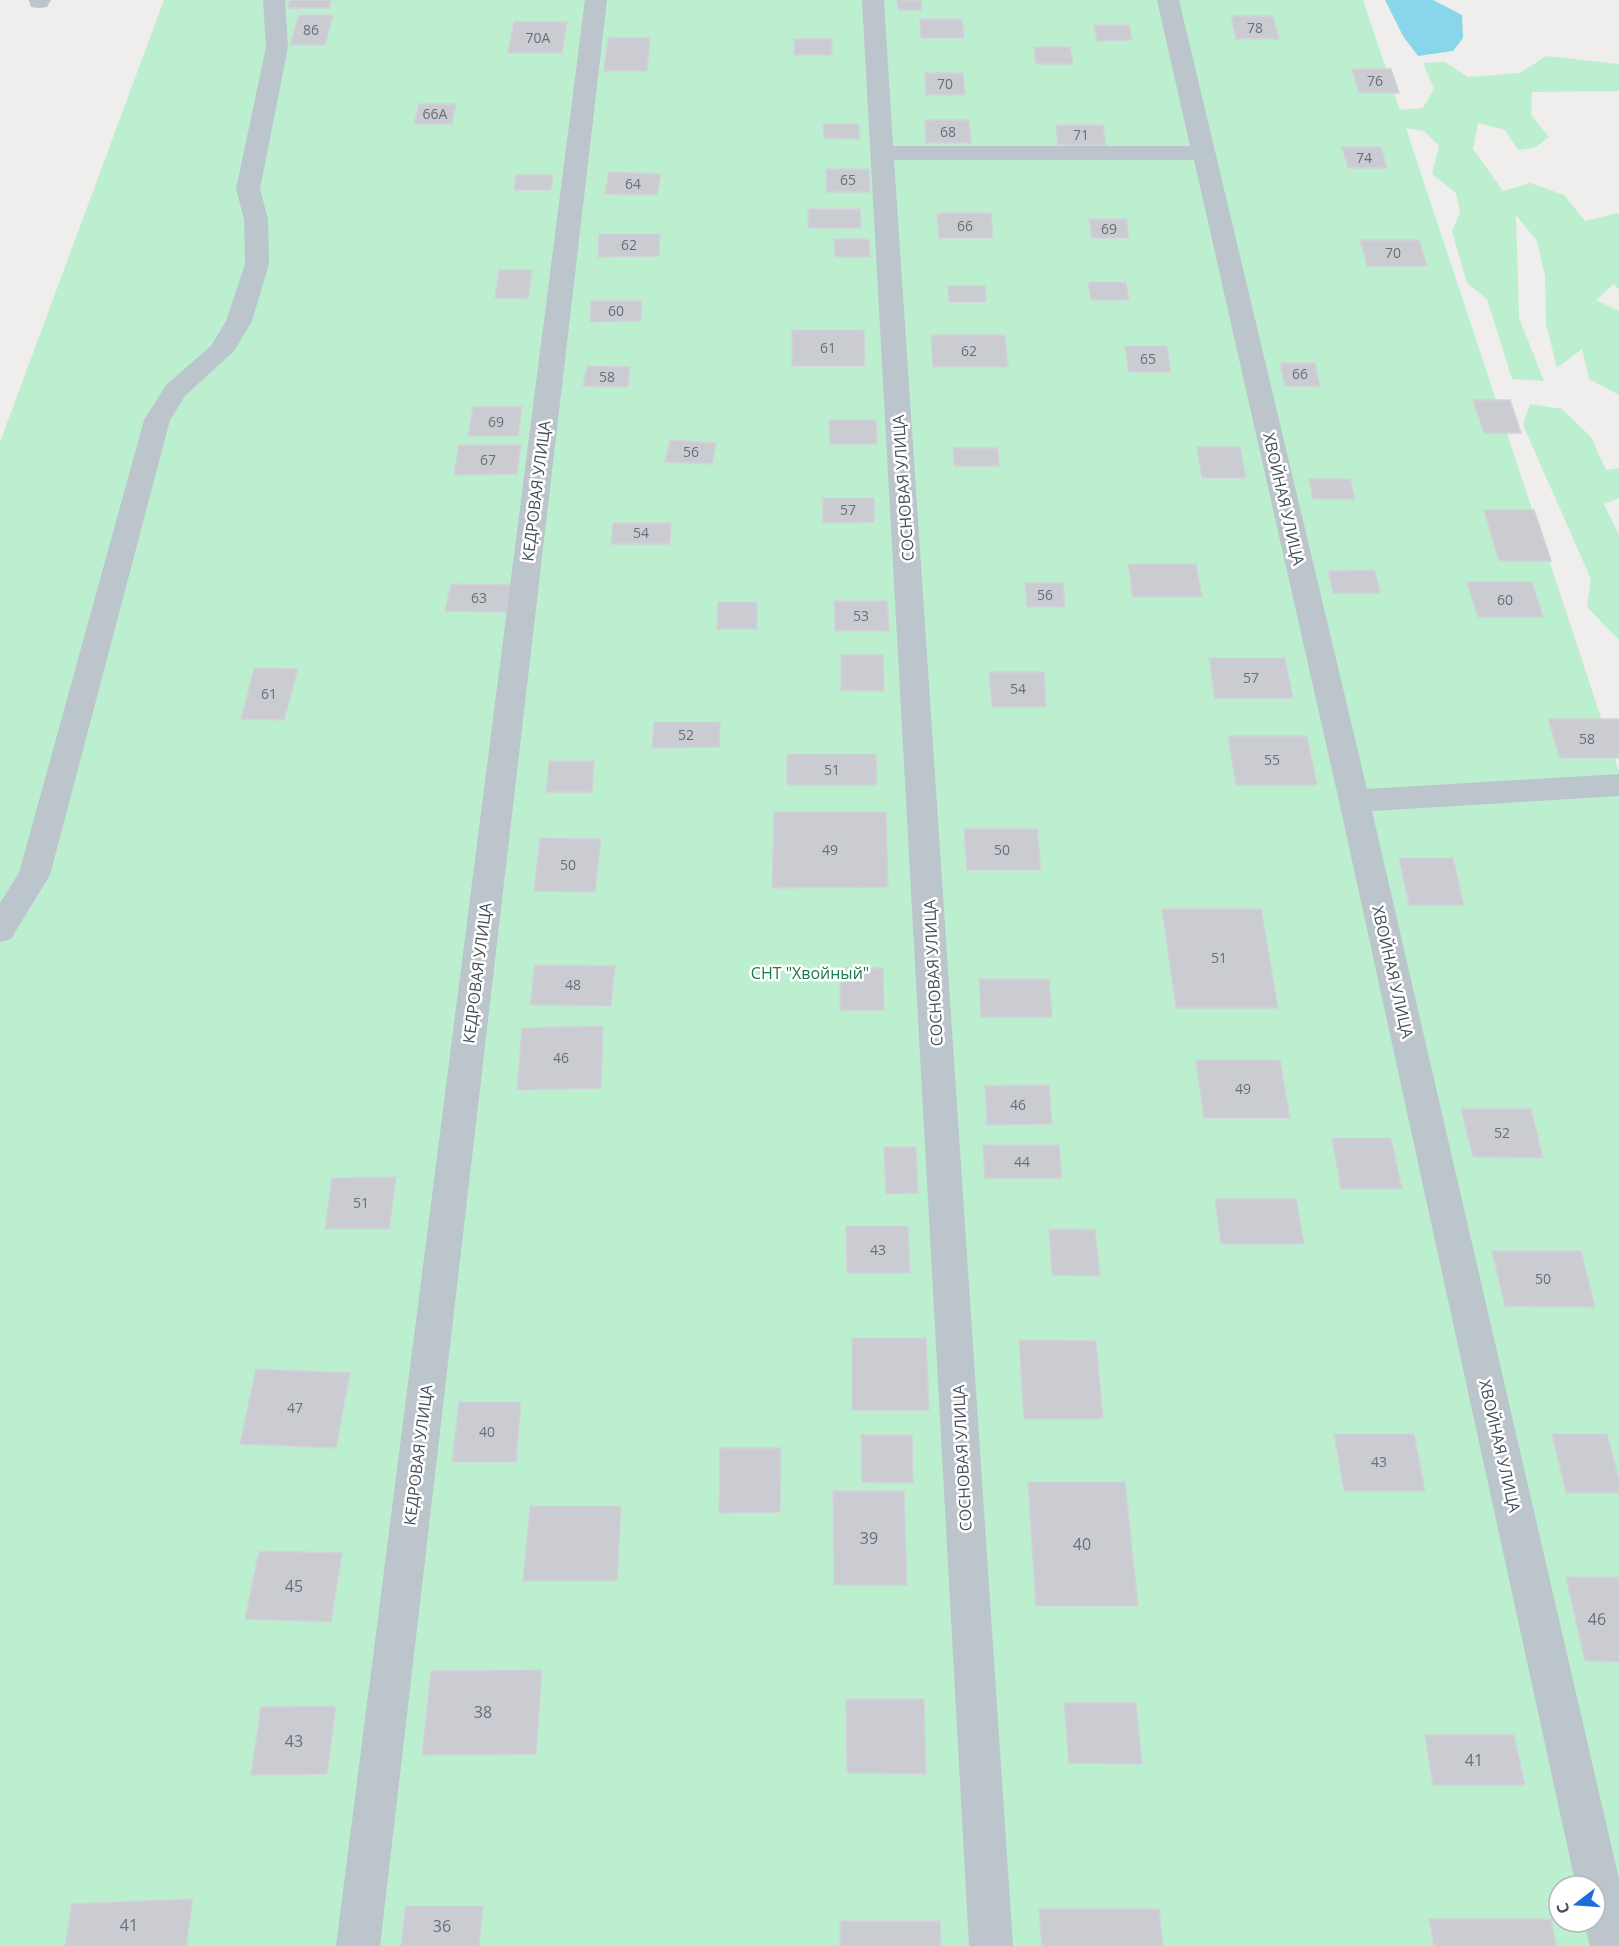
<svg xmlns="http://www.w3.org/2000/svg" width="1619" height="1946" font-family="'Open Sans',sans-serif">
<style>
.green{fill:#bceed0;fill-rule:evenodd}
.water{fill:#89d5ea}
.building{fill:#caccd2;stroke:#d1d3d9;stroke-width:1.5}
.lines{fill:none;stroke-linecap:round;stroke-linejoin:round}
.minor{fill:#bcc5cc;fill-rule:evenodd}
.labels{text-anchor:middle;stroke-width:5;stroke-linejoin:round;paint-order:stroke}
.number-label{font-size:14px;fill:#676f78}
.street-label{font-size:16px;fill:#46505a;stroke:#fff}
.park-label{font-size:16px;fill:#187a4a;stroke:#fff}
.near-number-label{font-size:16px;fill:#676f78}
</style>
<rect width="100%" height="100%" fill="#f0eded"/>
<!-- green -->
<path class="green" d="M164 0H1363L1400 110 1423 108 1434 89 1423 63 1445 62 1468 77 1520 73 1546 56 1619 64V91L1532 92 1531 115 1549 137 1536 147 1518 150 1505 130 1478 123 1473 149 1503 191 1530 183 1564 195 1585 221 1619 213V290L1614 284 1596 300 1619 311V395L1589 379 1582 349 1557 368 1546 324 1545 276 1537 241 1516 215 1519 318 1544 381 1512 379 1487 299 1467 283 1452 231 1460 212 1456 193 1432 174 1439 146 1424 131 1406 128 1619 772V1946H0V442ZM1559 1886H1595V1922H1559Z
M1530 404 1562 409 1591 437 1606 470 1619 468V498L1604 504 1619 535V640L1587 607 1591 579 1523 425Z"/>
<!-- water -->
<path class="water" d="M1385 0H1433L1462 15 1463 38 1453 51 1418 56 1403 36Z"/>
<!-- building -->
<path class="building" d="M290 0H331L329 8H288Z
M897 0H921L922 10H898Z
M299 15H333L325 45H290Z
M1231 16H1273L1279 39H1236Z
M920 19H962L964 38H921Z
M514 22H567L562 53H508Z
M1094 25H1129L1132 40 1097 41Z
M608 38H650L647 71H604Z
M794 39H832V55H794Z
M1034 47H1070L1073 64H1036Z
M1352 69H1391L1399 93H1359Z
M925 73H963L965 95H926Z
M419 104H456L452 124H414Z
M925 120H969L971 143H926Z
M823 124H859V139L824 138Z
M1056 125H1103L1106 145H1058Z
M1342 147H1381L1387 168H1348Z
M826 169H869L870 192H826Z
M609 172 661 174 657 195 605 194Z
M516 175H553L551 190H514Z
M808 209H860L861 228H808Z
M937 213H991L993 238H939Z
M1089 219H1126L1129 238H1092Z
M599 234H660L659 256 598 257Z
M834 239H869L870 257H835Z
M1360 240H1419L1427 266H1367Z
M499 270H532L528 298H495Z
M1088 282H1126L1129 300H1091Z
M948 286H985L986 302H949Z
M591 301H642L641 321 590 322Z
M792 330H864L865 366H792Z
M931 335H1005L1008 367H933Z
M1125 346H1167L1171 372H1129Z
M1280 363H1315L1320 386H1285Z
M587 366 630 367 628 387 583 386Z
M1473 400H1510L1521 433H1484Z
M473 407H522L518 436H468Z
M829 420H876L877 444H830Z
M670 440 716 443 712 464 665 462Z
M459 445H521L517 474 454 475Z
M1197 447H1240L1246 478H1202Z
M953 448H998L999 466H954Z
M1309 479H1350L1355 499H1313Z
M823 498H874V522L823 523Z
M1484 510H1534L1551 561H1499Z
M613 523H671L670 544H611Z
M1128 564H1196L1202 597H1133Z
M1375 570 1380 593H1333L1328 571Z
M1467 582H1532L1543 617H1478Z
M1025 583H1063L1065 607H1027Z
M451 584 513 585 508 612 445 611Z
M834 601H887L889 631H835Z
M718 602H757V629H717Z
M841 655H883L884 691 841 690Z
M1209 658H1285L1293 698H1215Z
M254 668 298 669 284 720 241 719Z
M989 672H1044L1046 707H992Z
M1548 719H1619V758H1560Z
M654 722H720L719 747 652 748Z
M1228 736H1307L1317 785H1236Z
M787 754H876L877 785H787Z
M549 761H594L592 792H546Z
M774 812H886L888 887 772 888Z
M964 829H1037L1041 870H967Z
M540 838 601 839 595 892 534 891Z
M1399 858H1453L1464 905H1409Z
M1162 909H1261L1278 1008H1176Z
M535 965 615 966 611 1006 530 1005Z
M840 968H883L884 1010H840Z
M979 979H1049L1052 1017H981Z
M603 1026 601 1088 517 1090 522 1028Z
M1196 1060H1280L1290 1118H1204Z
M1049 1085 1052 1124 987 1125 985 1086Z
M1461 1109H1531L1543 1158 1473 1157Z
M1332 1138H1391L1402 1189H1341Z
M983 1145H1059L1062 1178H985Z
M884 1147H916L918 1193 886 1194Z
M396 1177 389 1229H325L332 1178Z
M1215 1199H1296L1304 1244H1221Z
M846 1226H908L910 1273H847Z
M1049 1229 1095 1230 1100 1276 1052 1275Z
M1492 1251H1581L1595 1307 1505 1306Z
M852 1338H926L929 1410H852Z
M1019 1340 1096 1341 1103 1419H1024Z
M256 1369 350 1373 336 1448 240 1444Z
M459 1402H521L516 1462H452Z
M1334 1434H1414L1425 1491H1344Z
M1552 1434H1607L1619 1479V1493H1566Z
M861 1435H912L913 1483 862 1482Z
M720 1448H781L780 1512 719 1513Z
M1028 1482H1125L1138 1606H1036Z
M833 1491H904L907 1585H834Z
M530 1506H621L617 1581H523Z
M259 1551 342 1553 331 1622 245 1619Z
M1566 1577H1619V1662L1585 1661Z
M542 1670 536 1754 422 1755 431 1671Z
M846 1699H924L926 1774 847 1773Z
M1064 1703H1136L1142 1764 1069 1763Z
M336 1706 327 1774 251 1775 261 1707Z
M1425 1735H1514L1525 1785H1433Z
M193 1899 186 1946H65L72 1904Z
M406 1906H483L479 1946H401Z
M1039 1909H1159L1163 1946H1042Z
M1429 1919H1551L1556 1946H1434Z
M840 1921H940L941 1946H840Z"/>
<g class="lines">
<!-- minor -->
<path class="minor" d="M29 0H51L47 7 39 8 31 7Z
M263 0H285L288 47 260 189 268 219 269 264 252 321 234 351 185 396 170 420 50 875 11 939 0 942V903L19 873 144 420 166 385 211 346 226 321 245 264 244 219 236 189 266 47Z
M585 0H607L380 1946H336Z
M862 0H884L893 146H1190L1157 0H1179L1367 789 1619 774V796L1372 811 1619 1879V1946H1590L1584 1922H1595V1886H1576L1339 801 1194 160H894L1013 1946H969Z"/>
</g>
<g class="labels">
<!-- number labels -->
<g class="number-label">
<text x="1255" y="33">78</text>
<text x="311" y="35">86</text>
<text x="538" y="43">70А</text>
<text x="1375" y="86">76</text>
<text x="945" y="89">70</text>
<text x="435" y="119">66А</text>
<text x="948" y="137">68</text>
<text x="1081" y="140">71</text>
<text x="1364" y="163">74</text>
<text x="848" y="185">65</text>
<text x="633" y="189">64</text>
<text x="965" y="231">66</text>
<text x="1109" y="234">69</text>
<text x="629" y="250">62</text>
<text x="1393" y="258">70</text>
<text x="616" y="316">60</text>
<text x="828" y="353">61</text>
<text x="969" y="356">62</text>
<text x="1148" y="364">65</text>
<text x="1300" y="379">66</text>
<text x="607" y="382">58</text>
<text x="496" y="427">69</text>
<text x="691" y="457">56</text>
<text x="488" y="465">67</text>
<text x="848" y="515">57</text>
<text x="641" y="538">54</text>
<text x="1045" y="600">56</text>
<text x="479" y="603">63</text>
<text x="1505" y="605">60</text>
<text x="861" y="621">53</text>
<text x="1251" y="683">57</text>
<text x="1018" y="694">54</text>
<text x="269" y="699">61</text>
<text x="686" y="740">52</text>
<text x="1587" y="744">58</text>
<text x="1272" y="765">55</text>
<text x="832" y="775">51</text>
<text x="830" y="855">49</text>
<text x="1002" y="855">50</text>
<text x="568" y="870">50</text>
<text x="1219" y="963">51</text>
<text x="573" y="990">48</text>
<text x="561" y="1063">46</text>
<text x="1243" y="1094">49</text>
<text x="1018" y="1110">46</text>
<text x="1502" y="1138">52</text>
<text x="1022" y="1167">44</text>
<text x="361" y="1208">51</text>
<text x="878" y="1255">43</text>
<text x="1543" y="1284">50</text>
<text x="295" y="1413">47</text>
<text x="487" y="1437">40</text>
<text x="1379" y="1467">43</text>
</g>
<!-- street labels -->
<g class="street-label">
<text transform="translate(903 488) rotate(-94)" y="6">СОСНОВАЯ УЛИЦА</text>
<text transform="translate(536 491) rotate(-83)" y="6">КЕДРОВАЯ УЛИЦА</text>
<text transform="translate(1284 499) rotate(77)" y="6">ХВОЙНАЯ УЛИЦА</text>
<text transform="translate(1393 972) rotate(77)" y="6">ХВОЙНАЯ УЛИЦА</text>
<text transform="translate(477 973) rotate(-83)" y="6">КЕДРОВАЯ УЛИЦА</text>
<text transform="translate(933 973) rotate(-93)" y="6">СОСНОВАЯ УЛИЦА</text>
<text transform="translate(1500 1446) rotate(77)" y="6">ХВОЙНАЯ УЛИЦА</text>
<text transform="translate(418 1455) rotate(-83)" y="6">КЕДРОВАЯ УЛИЦА</text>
<text transform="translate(962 1458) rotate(-93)" y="6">СОСНОВАЯ УЛИЦА</text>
</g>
<!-- park labels -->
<g class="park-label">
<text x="810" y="979">СНТ "Хвойный"</text>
</g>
<!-- near-number labels -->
<g class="near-number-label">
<text x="869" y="1544">39</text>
<text x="1082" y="1550">40</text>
<text x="294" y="1592">45</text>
<text x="1597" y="1625">46</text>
<text x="483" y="1718">38</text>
<text x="294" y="1747">43</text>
<text x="1474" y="1766">41</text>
<text x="129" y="1931">41</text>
<text x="442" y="1932">36</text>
</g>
</g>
<!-- north arrow -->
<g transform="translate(1577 1904) rotate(253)"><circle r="28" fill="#ffffff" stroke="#b5b9bd" stroke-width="1.5"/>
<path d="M0-4.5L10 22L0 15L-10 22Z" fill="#1c6ddc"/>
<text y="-9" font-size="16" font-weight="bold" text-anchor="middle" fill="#46505a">С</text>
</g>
</svg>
